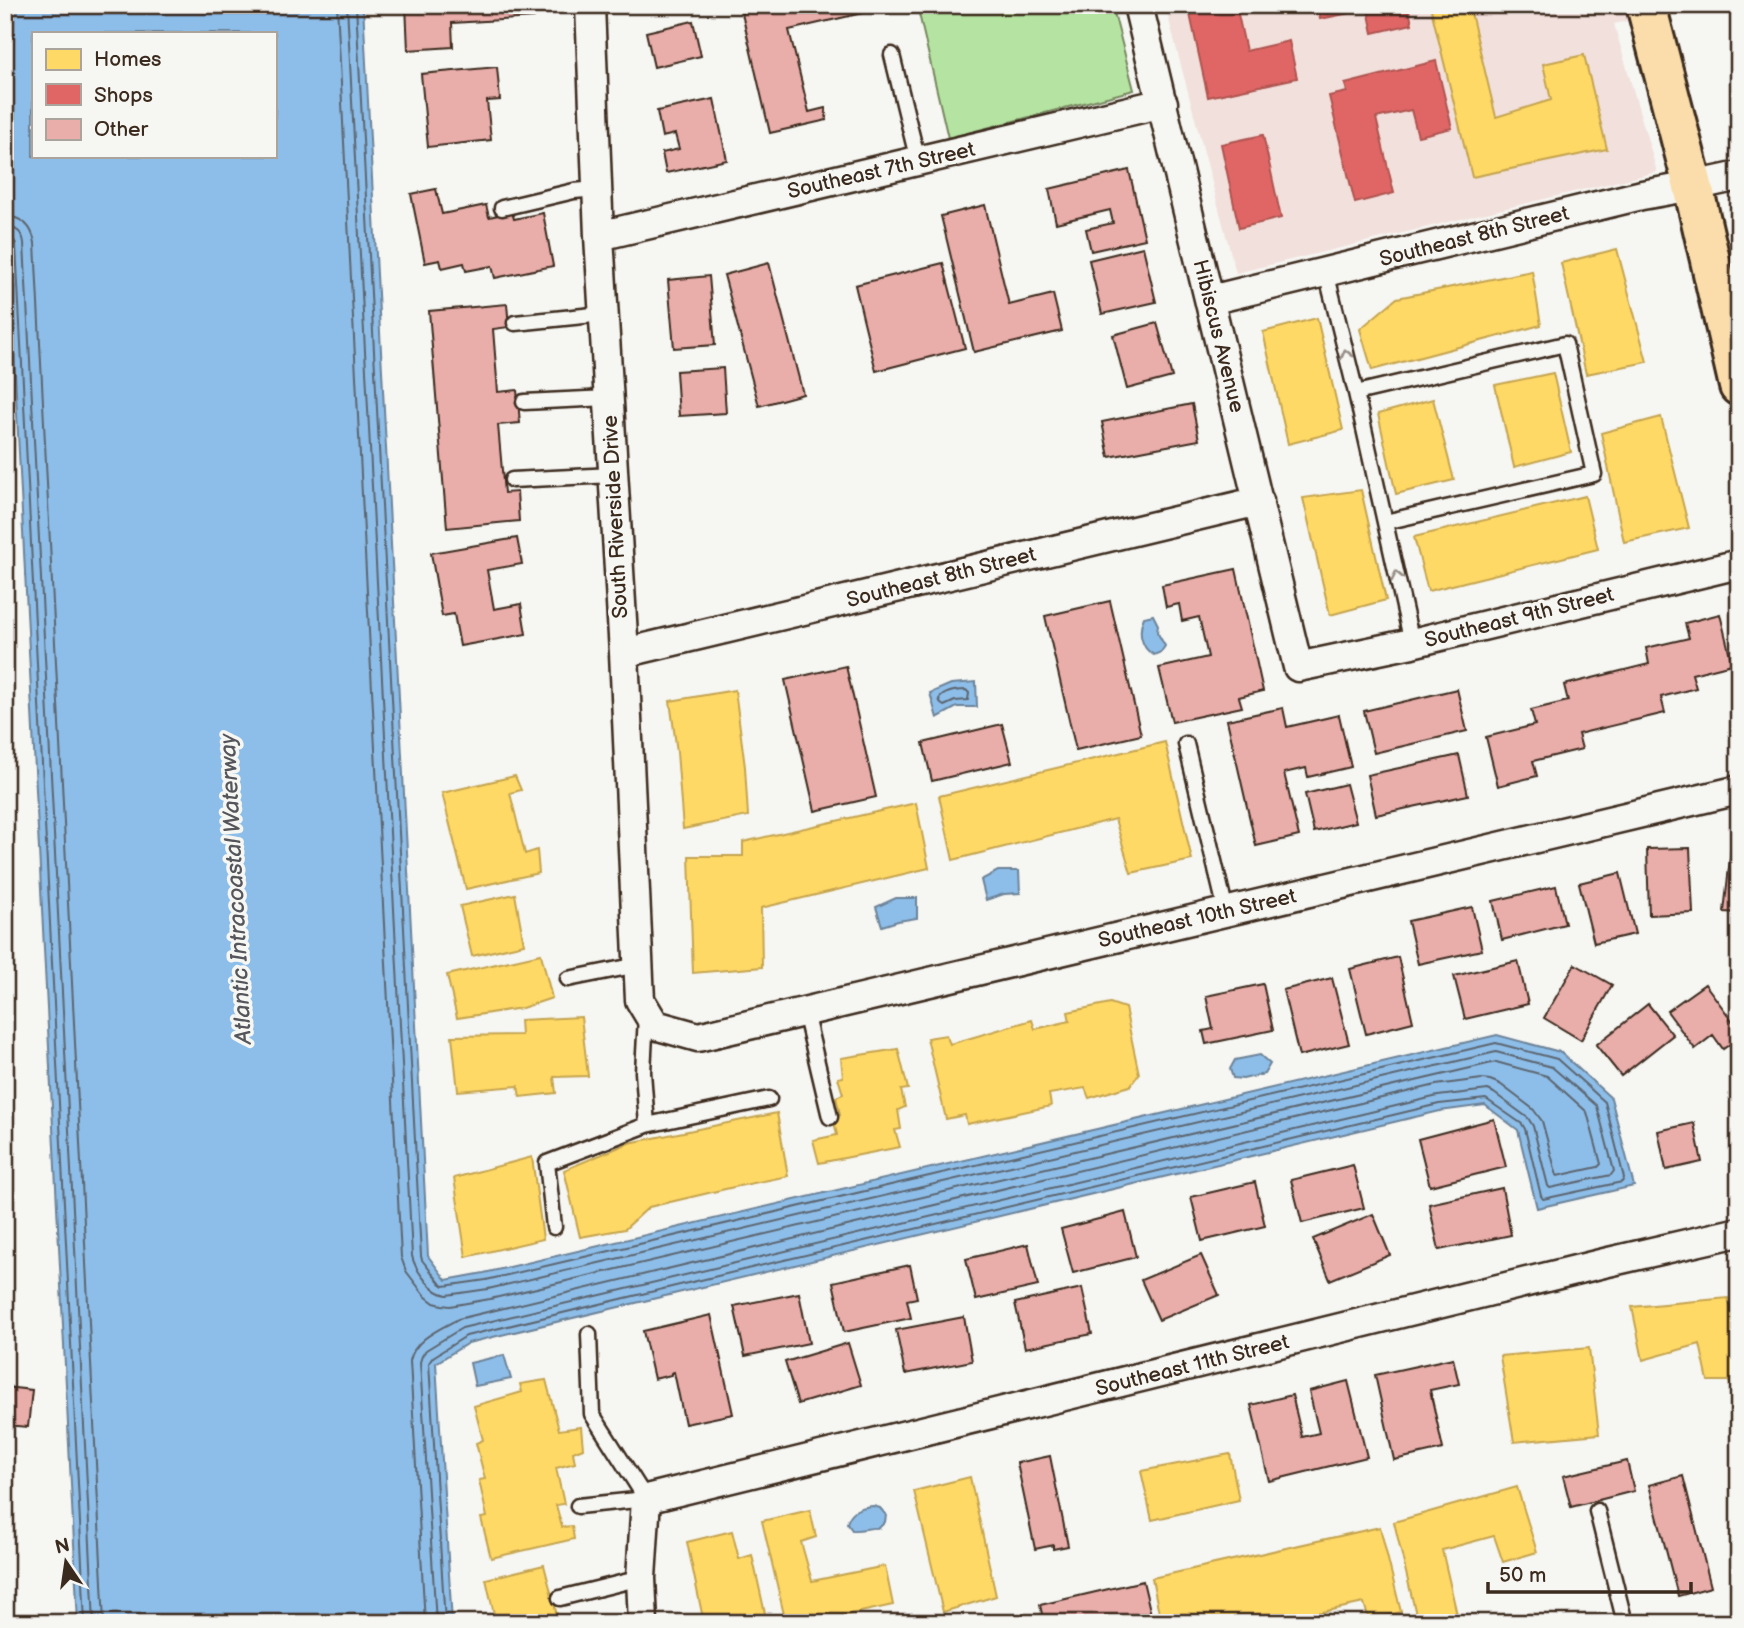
<svg xmlns="http://www.w3.org/2000/svg" width="1744" height="1628" font-family="'Balsamiq Sans',sans-serif">
<style>
.built{fill:#f2e0dc}
.green{fill:#b5e4a2;stroke:#788760;stroke-width:2}
.water{fill:#8dbee9;stroke:#6c8398;stroke-width:2;fill-rule:evenodd}
.homes{fill:#ffd966;stroke:#c4a450;stroke-width:2}
.shops{fill:#e06666;stroke:#ae5450;stroke-width:2}
.lines{fill:none;stroke-linecap:round;stroke-linejoin:round}
.shore{stroke:#5c656f;stroke-width:2}
.building{fill:#e9adaa;stroke:#3b2a1e;stroke-width:2}
.service-casing{stroke:#3b2a1e;stroke-width:19}
.minor-casing{stroke:#3b2a1e;stroke-width:33}
.primary-casing{stroke:#3b2a1e;stroke-width:44}
.service{stroke:#f6f6f2;stroke-width:14}
.minor{stroke:#f6f6f2;stroke-width:28}
.primary{stroke:#faddab;stroke-width:38}
.oneway{stroke:#989088}
.labels{text-anchor:middle;stroke-width:7;stroke-linejoin:round;paint-order:stroke}
.street-label{font-size:21px;fill:#3b2a1e;stroke:#f6f6f2}
.water-label{font-size:23px;font-style:italic;fill:#54565b;stroke:#f6f6f2}
</style>
<rect width="100%" height="100%" fill="#f6f6f2"/>
<filter id="ink" filterUnits="userSpaceOnUse"><feTurbulence type="fractalNoise" baseFrequency=".0143" numOctaves="2"/><feDisplacementMap in="SourceGraphic" scale="14" xChannelSelector="R" yChannelSelector="G"/><feConvolveMatrix kernelMatrix="1 2 1 2 8 2 1 2 1" color-interpolation-filters="sRGB"/></filter>
<g filter="url(#ink)">
<!-- built -->
<path class="built" d="M1165 5H1693L1614 24 1657 172 1236 273Z"/>
<!-- green -->
<path class="green" d="M917 5H1112L1134 90 948 138Z"/>
<!-- water -->
<path class="water" d="M5 5H363L428 1256 446 1280 484 1273 1497 1035 1560 1052 1611 1098 1634 1186 1537 1208 1518 1130 1485 1105 1440 1111 468 1343 436 1363 452 1623H78L5 175ZM275 33V156H33V33Z
M1153 615 1158 625 1157 632 1165 646 1161 652 1154 655C1140 648 1138 630 1144 617Z
M976 682 977 707H957L937 718 930 693 951 684Z
M998 871H1019L1020 893 1004 894 986 900 981 880Z
M896 898H917V918L898 921 882 926 876 907Z
M1260 1055 1270 1064 1264 1074 1243 1079 1233 1078 1230 1069 1235 1060Z
M504 1355 511 1379 475 1386 470 1363Z
M873 1506 880 1508 886 1515 885 1522 879 1528C869 1527 862 1531 852 1530L847 1523C851 1510 860 1507 873 1506Z"/>
<!-- homes -->
<path class="homes" d="M1430 5H1469L1496 117 1551 100 1543 64 1584 55 1607 149 1472 177Z
M1617 249 1647 362 1586 374 1561 263Z
M1532 271 1541 325 1372 370 1360 329 1397 298Z
M1317 318 1343 430 1288 444 1263 332Z
M1553 373 1571 452 1514 467 1495 385Z
M1433 399 1454 480 1396 494 1378 414Z
M1661 417 1689 528 1624 542 1601 433Z
M1361 490 1386 600 1330 615 1303 498Z
M1585 496 1598 549 1428 591 1414 537Z
M735 690 745 767 748 816 683 829 677 752 670 701Z
M1165 742 1192 860 1131 873 1115 819 953 860 939 796Z
M515 776 521 790 510 793 525 854 537 850 539 873 466 889 442 793Z
M916 803 929 868 761 908 762 967 693 973 689 856H743V842Z
M515 894 524 944 472 956 460 906Z
M541 954 552 998 522 1008 457 1018 447 975Z
M1110 1003 1125 1008 1139 1074 1130 1086 1089 1098 1085 1088 1049 1094 1051 1106 967 1124 965 1115 946 1119 927 1038 946 1035 950 1044 1032 1020 1035 1029 1070 1021 1068 1012Z
M581 1017 588 1076 554 1077 556 1093 520 1097 518 1086 458 1091 452 1036 521 1035 520 1020Z
M898 1049 908 1089 901 1090 905 1107 898 1110 901 1129 895 1130 900 1147 819 1163 813 1140 837 1135 833 1117 840 1115 836 1097 843 1094 838 1078 843 1077 841 1058Z
M777 1113 788 1176 734 1187 649 1207 625 1229 580 1237 564 1170 629 1143Z
M532 1157 543 1239 466 1257 454 1178Z
M1728 1298 1737 1331H1739V1413L1729 1381H1708L1700 1344 1643 1360 1632 1307Z
M1589 1348 1599 1434 1514 1442 1500 1356Z
M546 1380 559 1430 581 1427 583 1448 573 1452 575 1463 556 1468 564 1504 556 1505 562 1527 572 1526 574 1539 491 1558 481 1518 487 1517 479 1480 485 1479 476 1443 483 1440 474 1406 522 1392 520 1384Z
M1230 1454 1239 1500 1152 1520 1141 1471Z
M970 1477 996 1596 943 1612 914 1491Z
M1517 1487 1537 1552 1503 1562 1494 1536 1442 1550 1459 1623H1418L1394 1522Z
M810 1510 816 1537 801 1542 812 1581 885 1566 893 1605 810 1623H786L762 1521Z
M1380 1527 1401 1612 1369 1620 1364 1603 1271 1623H1161L1152 1578Z
M732 1531 739 1559 752 1555 766 1618 755 1623H704L687 1542Z
M544 1565 559 1623H496L486 1579Z"/>
<!-- shops -->
<path class="shops" d="M1188 5H1236L1246 51 1289 41 1297 78 1208 97Z
M1317 5H1354L1355 12 1320 19Z
M1367 5H1408L1412 24 1373 33Z
M1436 61 1452 128 1418 136 1411 110 1376 118 1394 193 1355 203 1329 96 1347 92 1345 84Z
M1263 135 1281 218 1239 228 1221 144Z"/>
<g class="lines">
<!-- shore -->
<path class="shore" d="M337 5 401 1257 406 1271 425 1296 434 1303 442 1305 450 1306 490 1299 1496 1062 1547 1076 1587 1112 1601 1164 1598 1167 1557 1176 1542 1121 1533 1109 1500 1084 1490 1080 1482 1079 1436 1085 458 1319C440 1329 414 1339 410 1361L425 1623
M347 5 412 1256C415 1270 432 1293 447 1295L488 1289 1496 1052 1552 1067 1597 1106 1614 1171 1611 1175 1550 1188 1548 1186 1533 1126 1528 1118 1494 1093 1488 1090 1438 1096 462 1328 426 1350 422 1356 420 1362 436 1623
M356 5 421 1256 422 1260 440 1283 444 1286 486 1280 1496 1043 1557 1059 1605 1102 1624 1178 1622 1182 1543 1199 1541 1196 1525 1129 1522 1124 1486 1099 1439 1104 466 1336 433 1357 429 1363 445 1623
M5 216C22 217 32 226 35 243L104 1623
M5 227C16 227 23 233 24 243L94 1623
M5 235 12 237 16 244 85 1623
M966 690 969 693 968 700 955 701 944 706 941 704 939 699C945 691 957 690 966 690Z"/>
</g>
<!-- building -->
<path class="building" d="M406 5H533L534 18 452 23 453 47 408 50Z
M740 5H897L789 30 809 112 825 108 827 120 770 133Z
M693 21 701 56 654 67 646 32Z
M497 67 500 100 487 101 491 140 428 147 421 74Z
M714 99 727 160 666 173 662 153 679 149 675 134 662 137 657 111Z
M1129 170 1145 239 1091 251 1086 229 1113 223 1110 210 1056 223 1049 189Z
M436 189 442 214 486 205 489 217 512 212 514 219 543 213 553 266 495 278 492 266 466 271 464 263 442 268 440 260 425 263 411 194Z
M985 205 1009 305 1053 294 1062 331 974 352 941 216Z
M1143 247 1156 302 1102 314 1089 260Z
M769 263 803 394 759 406 724 275Z
M943 263 965 348 876 371 855 285Z
M709 276 715 345 674 348 668 280Z
M507 304 509 327 493 329 498 392 517 390 520 423 498 425 504 493 517 492 519 521 447 528 429 311Z
M1157 323 1172 377 1127 389 1113 335Z
M723 368 726 413 679 416 676 371Z
M1192 404 1199 440 1109 457 1102 422Z
M517 538 522 564 487 570 494 609 521 604 526 634 460 646 454 614 442 616 431 553Z
M1236 569 1263 691 1239 697 1242 707 1172 722 1159 668 1208 657 1199 617 1182 621 1179 604 1166 607 1162 585Z
M1110 601 1141 735 1076 750 1045 616Z
M1720 614 1732 664 1692 674 1696 688 1661 697 1665 713 1578 734 1582 749 1533 761 1537 776 1498 786 1486 737 1535 725 1531 710 1568 701 1564 685 1649 664 1646 648 1689 638 1685 623Z
M846 666 876 797 815 811 785 680Z
M1457 689 1467 731 1374 753 1364 711Z
M1283 708 1287 727 1339 715 1351 767 1308 777 1306 768 1284 773 1299 836 1256 846 1227 720Z
M1002 724 1012 762 932 781 923 743Z
M1459 755 1468 795 1376 815 1367 775Z
M1346 784 1356 822 1314 832 1305 794Z
M1690 848 1693 913 1649 915 1647 849Z
M1731 849 1739 850V913L1724 912Z
M1620 873 1635 934 1594 943 1579 883Z
M1556 886 1565 924 1502 940 1493 901Z
M1472 907 1482 950 1418 964 1408 921Z
M1398 957 1413 1022 1366 1034 1350 969Z
M1518 961 1528 1004 1465 1019 1454 976Z
M1575 964 1612 985 1581 1040 1544 1018Z
M1332 978 1349 1044 1299 1056 1283 990Z
M1263 984 1273 1030 1206 1044 1203 1031 1213 1029 1206 996Z
M1705 984 1739 1030V1038L1723 1049 1713 1035 1695 1049 1667 1011Z
M1648 1004 1673 1035 1621 1076 1596 1045Z
M1494 1119 1506 1167 1430 1186 1418 1139Z
M1694 1123 1702 1162 1666 1170 1658 1131Z
M1353 1165 1364 1208 1302 1223 1291 1180Z
M1255 1182 1265 1226 1202 1241 1191 1197Z
M1502 1188 1511 1235 1439 1250 1429 1204Z
M5 1207H8L12 1249 5 1250Z
M1125 1212 1136 1257 1073 1273 1061 1229Z
M1373 1214 1390 1255 1330 1280 1313 1239Z
M1028 1244 1038 1286 976 1300 966 1259Z
M1201 1255 1219 1295 1159 1320 1141 1280Z
M910 1265 917 1298 907 1300 911 1318 844 1332 833 1282Z
M1082 1288 1092 1334 1025 1348 1015 1303Z
M799 1293 809 1343 745 1356 734 1306Z
M711 1315 733 1414 685 1424 674 1372 671 1373V1375L654 1379 643 1331Z
M964 1317 972 1361 905 1374 896 1330Z
M848 1343 861 1385 798 1404 785 1362Z
M1453 1358 1459 1384 1430 1390 1443 1449 1394 1460 1375 1375Z
M1348 1381 1367 1457 1269 1481 1251 1405 1292 1395 1302 1437 1319 1433 1309 1391Z
M5 1387 32 1390 28 1427 5 1425Z
M1050 1456 1068 1546 1053 1549V1545L1035 1549 1017 1463Z
M1627 1461 1634 1491 1571 1507 1563 1476Z
M1683 1476 1711 1587 1678 1596 1649 1485Z
M1143 1581 1153 1623H1044L1040 1605Z"/>
<g class="lines">
<!-- service casing -->
<g class="service-casing">
<path id="service" d="M892 55 918 161
M502 208 574 191 597 189
M1326 272 1356 393 1412 643
M515 323 603 314
M1356 393 1565 344 1594 474 1385 522
M524 402 608 398
M512 480 613 475
M1186 744 1226 911
M568 979 638 965
M805 1012 830 1117
M646 1016 643 1072 647 1125 769 1099
M554 1227 547 1163 647 1125
M578 1506 646 1499 592 1414 589 1334
M1597 1511 1625 1623
M560 1598 641 1578"/>
</g>
<!-- minor casing -->
<g class="minor-casing">
<path id="minor" d="M590 5 599 236 624 653 640 1000 655 1025 698 1037 1739 790
M1138 5 1298 667 1412 643 1739 564
M599 236 1163 103
M1210 300 1642 195 1693 186 1739 176
M624 653 1259 501
M643 1623 641 1578 646 1499 1604 1263 1739 1232"/>
</g>
<!-- primary casing -->
<g class="primary-casing">
<path id="primary" d="M1646 5 1693 186 1739 386"/>
</g>
<!-- service -->
<use href="#service" class="service"/>
<!-- minor -->
<use href="#minor" class="minor"/>
<!-- primary -->
<use href="#primary" class="primary"/>
</g>
<!-- one-way arrows -->
<defs><path id="oneway-chevron" d="M-2-3.5L2.5 0L-2 3.5" fill="none" stroke-width="1.6" stroke-linecap="round" stroke-linejoin="round" transform="scale(1.75)"/></defs>
<g class="oneway">
<use href="#oneway-chevron" transform="translate(1346 354) rotate(-104)"/>
<use href="#oneway-chevron" transform="translate(1397 576) rotate(-102)"/>
</g>
</g>
<g class="labels">
<!-- street labels -->
<g class="street-label">
<text transform="translate(881 170) rotate(-13)" y="7">Southeast 7th Street</text>
<text transform="translate(1474 236) rotate(-14)" y="7">Southeast 8th Street</text>
<text transform="translate(1219 336) rotate(76)" y="7">Hibiscus Avenue</text>
<text transform="translate(615 517) rotate(-93)" y="7">South Riverside Drive</text>
<text transform="translate(941 577) rotate(-14)" y="7">Southeast 8th Street</text>
<text transform="translate(1519 617) rotate(-14)" y="7">Southeast 9th Street</text>
<text transform="translate(1197 918) rotate(-13)" y="7">Southeast 10th Street</text>
<text transform="translate(1192 1365) rotate(-14)" y="7">Southeast 11th Street</text>
</g>
<!-- water labels -->
<g class="water-label">
<text transform="translate(235 889) rotate(-93)" y="8">Atlantic Intracoastal Waterway</text>
</g>
</g>
<!-- margin -->
<rect width="1744" height="1628" fill="none" stroke="#f6f6f2" stroke-width="28"/>
<rect x="14" y="14" width="1716" height="1600" fill="none" stroke="#3b2a1e" stroke-width="2.5" filter="url(#ink)"/>
<!-- legend -->
<rect x="32" y="32" width="245" height="126" fill="#f6f6f2" stroke="#aba49d" stroke-width="2"/>
<rect x="46" y="49" width="35" height="21" fill="#ffd966" stroke="#aba49d" stroke-width="2"/>
<text x="94" y="66" font-size="21" fill="#3b2a1e">Homes</text>
<rect x="46" y="84" width="35" height="21" fill="#e06666" stroke="#aba49d" stroke-width="2"/>
<text x="94" y="102" font-size="21" fill="#3b2a1e">Shops</text>
<rect x="46" y="119" width="35" height="21" fill="#e9adaa" stroke="#aba49d" stroke-width="2"/>
<text x="94" y="136" font-size="21" fill="#3b2a1e">Other</text>
<!-- north arrow -->
<g transform="translate(66 1562) rotate(347)" stroke="#f6f6f2" stroke-width="5" paint-order="stroke">
<path d="M0-5L12 26L0 18L-12 26Z" fill="#3b2a1e"/>
<text y="-10" font-size="19" font-weight="bold" text-anchor="middle" fill="#3b2a1e">N</text>
</g>
<!-- scale -->
<path d="M1488 1582v10h203v-10" fill="none" stroke="#3b2a1e" stroke-width="3.5"/>
<text x="1499" y="1582" font-size="21" fill="#3b2a1e" stroke="#f6f6f2" stroke-width="5" paint-order="stroke">50 m</text>
</svg>
